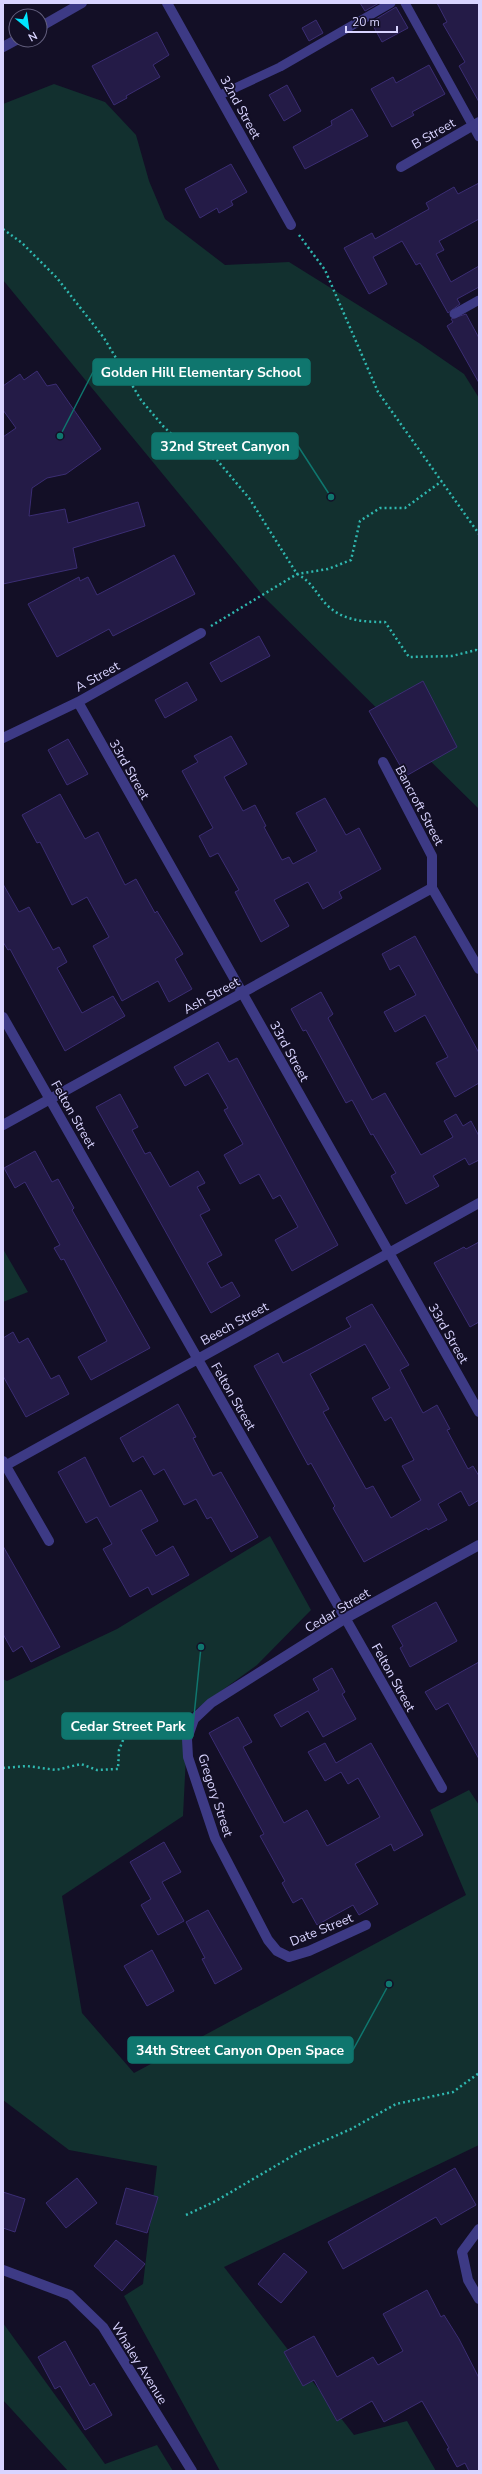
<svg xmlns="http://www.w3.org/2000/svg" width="482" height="2474" font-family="'Nunito Sans',sans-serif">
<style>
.green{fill:#12302f}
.building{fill:#241b47;stroke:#3b2d73;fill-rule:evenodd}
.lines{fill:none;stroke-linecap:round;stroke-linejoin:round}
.path{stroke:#2fb8b0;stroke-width:2.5;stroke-dasharray:2 3;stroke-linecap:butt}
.service{stroke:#3d3a85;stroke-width:9}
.minor{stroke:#3d3a85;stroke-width:10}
.tertiary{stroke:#3d3a85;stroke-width:10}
.labels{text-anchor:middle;stroke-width:3.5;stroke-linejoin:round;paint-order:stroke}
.street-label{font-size:13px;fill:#d9d4ff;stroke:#130f26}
.leader{fill:none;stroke:#0f766e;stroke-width:1.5}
.callout-dot{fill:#0f766e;stroke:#130f26;stroke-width:1.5}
.callout{fill:#0f766e;stroke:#0f766e;stroke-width:1.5}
.callout-label{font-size:14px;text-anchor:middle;font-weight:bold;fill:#fff}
</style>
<rect width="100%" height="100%" fill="#130f26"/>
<!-- green -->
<path class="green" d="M54 84 105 102 136 135 149 181 165 219 225 265 289 262 419 343 464 374 479 398V809L264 597 3 280V104Z
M3 1249 28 1292 3 1302Z
M270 1536 311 1610 257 1665 188 1715 183 1816 62 1896 82 2013 134 2073 466 1895 430 1810 469 1790 479 1805V2145L224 2267 354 2435 407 2421 436 2471H220L124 2296 143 2284 157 2166 69 2150 3 2100V1679L7 1681 117 1629Z
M3 2323 105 2464 157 2445 173 2471H68L3 2400Z"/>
<!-- building -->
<path class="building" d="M360 3H379L365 11Z
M437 3H479V102L459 66 465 62 443 24 447 22Z
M396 7 408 28 382 42 371 22Z
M316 20 323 33 309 41 302 28Z
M157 32 169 55 153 65 160 77 126 96 127 98 114 105 92 66Z
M429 65 445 94 412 112 414 115 392 127 371 89 393 77 396 83Z
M287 85 301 111 284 121 269 95Z
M352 109 368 136 305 169 293 147 332 125 331 121Z
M231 164 247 192 231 201 233 205 219 213 217 208 200 218 185 189Z
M479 183V219L439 241 444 250 436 254 451 282 479 266V287L457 299 460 304 448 313 420 263 416 265 402 241 373 257 387 284 369 294 344 248 372 233 375 239 429 209 426 203 454 187 458 194Z
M466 314 479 338V383L447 326 453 322 451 319Z
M37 371 47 386 56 384 101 449 66 474 47 478 32 488 29 516 65 509 68 523 138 502 145 526 73 548 77 568 3 584V437L16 428 3 410V386L20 374 24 380Z
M174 555 195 594 113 636 109 629 57 657 28 604 79 577 80 581 88 577 97 595Z
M259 636 270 656 221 682 210 663Z
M423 681 457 747 406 776 369 711Z
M187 682 197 700 165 718 155 700Z
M231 736 247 764 224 777 243 811 255 805 266 826 264 827 282 860 289 857 293 864 317 851 296 813 325 798 346 835 359 828 381 869 339 892 342 898 323 909 308 882 274 900 289 926 261 942 235 892 239 890 218 853 210 857 199 836 213 828 182 771 198 762 194 756Z
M68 739 88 774 67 785 48 750Z
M60 794 85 839 98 832 125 885 136 879 155 913 157 911 183 954 175 959 192 989 169 1002 158 981 122 1001 93 946 109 937 87 897 72 905 40 842 37 843 22 815Z
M3 884 19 912 29 907 53 950 59 947 67 962 57 968 82 1013 113 996 125 1016 65 1051 10 949 8 950 3 942Z
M415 936 479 1053V1083L455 1097 436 1063 448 1057 425 1015 395 1032 384 1012 416 995 399 965 390 970 382 954Z
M321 992 333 1014 328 1018 372 1100 385 1093 421 1155 453 1137 444 1121 456 1114 463 1126 471 1121 479 1136V1160L469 1165 465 1158 433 1176 439 1186 406 1204 391 1176 396 1173 373 1134 371 1135 352 1100 346 1103 306 1030 303 1031 291 1009Z
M218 1042 229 1062 237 1058 338 1245 292 1271 275 1240 298 1227 280 1195 273 1199 259 1174 240 1184 224 1155 243 1144 224 1110 228 1108 208 1073 185 1086 174 1067Z
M120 1094 138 1127 132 1130 145 1154 150 1152 170 1187 198 1171 205 1183 197 1187 210 1210 200 1215 222 1255 207 1263 221 1288 232 1282 240 1296 211 1313 96 1107Z
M35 1151 52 1182 58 1179 74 1208 72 1210 150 1348 91 1380 78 1357 107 1341 64 1259 61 1260 54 1248 60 1245 25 1182 15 1188 4 1168Z
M479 1242V1322L470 1327 434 1263 464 1247 466 1249Z
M372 1304 409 1365 400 1370 423 1413 437 1405 450 1429 447 1430 468 1469 473 1466 479 1476V1500L469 1506 461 1491 438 1504 447 1520 428 1530 427 1528 364 1562 333 1508 335 1506 311 1463 308 1465 254 1366 278 1353 283 1363 312 1348 351 1327 346 1318ZM365 1344 390 1388 372 1398 385 1421 391 1417 414 1460 402 1466 421 1500 391 1518 373 1486 366 1489 323 1412 329 1409 310 1374Z
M13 1332 19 1343 28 1338 51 1379 59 1375 69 1394 26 1417 3 1376V1338Z
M178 1404 196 1437 193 1438 213 1476 221 1472 258 1537 231 1552 211 1517 207 1519 196 1499 184 1505 164 1469 154 1475 143 1456 133 1462 120 1438Z
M85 1457 110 1507 141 1490 158 1521 141 1530 156 1556 173 1546 189 1575 152 1595 148 1587 130 1597 103 1549 112 1544 97 1517 86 1523 58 1472Z
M3 1546 60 1647 31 1662 22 1646 13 1652 3 1634Z
M436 1602 457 1641 410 1667 400 1648 403 1646 392 1626Z
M479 1662V1759L448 1703 436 1710 425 1692Z
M332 1668 345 1692 342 1694 356 1719 323 1737 308 1711 281 1727 274 1715 319 1690 313 1679Z
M238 1717 252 1742 243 1747 284 1823 307 1810 327 1846 380 1817 358 1778 348 1784 341 1772 325 1781 308 1752 325 1743 336 1763 371 1743 423 1835 394 1851 391 1844 355 1864 378 1904 359 1915 353 1905 317 1925 302 1898 293 1903 282 1883 285 1881 260 1836 264 1834 209 1733Z
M164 1842 181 1872 162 1882 184 1921 158 1935 141 1905 151 1899 130 1862Z
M208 1910 242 1969 215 1984 202 1959 205 1958 186 1922Z
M152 1950 174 1991 147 2006 124 1966Z
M455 2168 476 2205 441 2225 436 2217 343 2269 328 2242Z
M77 2178 97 2203 66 2228 46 2203Z
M126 2188 158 2197 147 2233 116 2224Z
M3 2192 25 2199 15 2232 3 2228Z
M116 2240 145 2264 122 2291 94 2266Z
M284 2253 307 2272 281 2303 258 2284Z
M427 2290 441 2317 444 2315 459 2339 479 2378V2471H469L465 2463 457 2467 447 2449 449 2448 422 2401 384 2422 372 2401 337 2421 314 2380 303 2386 284 2352 314 2336 337 2377 373 2357 378 2365 403 2351 383 2314Z
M65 2341 90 2386 94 2383 112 2415 85 2430 60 2386 55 2389 38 2357Z"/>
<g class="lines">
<!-- path -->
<path class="path" d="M3 229 22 243 57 278 104 338 141 400 163 426 185 447 217 460 249 498 297 574C314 583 316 595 329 607 345 621 365 622 385 622L409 657 452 656 476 650 479 652
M299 235 325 270 378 392 479 534
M211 626 297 574 328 569 351 560 360 521 380 508H405L442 481
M3 1768 27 1766 56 1770 81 1764 97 1770 118 1769 119 1750 126 1733C150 1731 154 1741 175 1724H179
M186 2215 214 2202 301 2151 351 2129 396 2104 453 2092 479 2073"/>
<!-- service -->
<path class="service" d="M405 3 479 137
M220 95 280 67 391 3
M454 314 479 300"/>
<!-- minor -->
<path class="minor" d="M167 3 291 225
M401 167 479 122
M78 702 479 1412
M3 738 78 702 201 633
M383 762 432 856V888L479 969
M3 1017 442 1788
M3 1125 432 888
M3 1461 49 1541
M3 1467 479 1203
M366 1925 309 1951 289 1957 277 1951 268 1940 215 1838 188 1757 187 1739 194 1719 211 1703 346 1618 479 1545
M479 2229 462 2252 468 2280 479 2299
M3 2270 70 2295 103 2327 192 2471"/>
<!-- tertiary -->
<path class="tertiary" d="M40 27 82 3
M3 47 16 40"/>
</g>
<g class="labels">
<!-- street labels -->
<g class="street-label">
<text transform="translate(241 107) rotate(61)" y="5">32nd Street</text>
<text transform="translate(433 133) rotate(-30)" y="5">B Street</text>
<text transform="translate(97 676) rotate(-29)" y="5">A Street</text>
<text transform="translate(130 769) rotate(60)" y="5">33rd Street</text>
<text transform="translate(420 805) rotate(62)" y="5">Bancroft Street</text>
<text transform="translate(211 995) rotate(-29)" y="5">Ash Street</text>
<text transform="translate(290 1051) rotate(61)" y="5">33rd Street</text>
<text transform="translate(74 1114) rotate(60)" y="5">Felton Street</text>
<text transform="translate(234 1323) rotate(-29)" y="5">Beech Street</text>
<text transform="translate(449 1333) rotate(60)" y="5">33rd Street</text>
<text transform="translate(234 1396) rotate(60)" y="5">Felton Street</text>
<text transform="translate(337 1610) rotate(-31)" y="5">Cedar Street</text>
<text transform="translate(394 1677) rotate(61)" y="5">Felton Street</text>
<text transform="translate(216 1795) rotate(72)" y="5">Gregory Street</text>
<text transform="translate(321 1929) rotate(-22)" y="5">Date Street</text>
<text transform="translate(140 2363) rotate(58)" y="5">Whaley Avenue</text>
</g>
</g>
<!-- callouts -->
<path class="leader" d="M60 436L93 372M331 497L298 446M201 1647L193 1726M389 1984L353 2050"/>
<g class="callout-dot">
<circle cx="60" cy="436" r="4"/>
<circle cx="331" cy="497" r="4"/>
<circle cx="201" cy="1647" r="4"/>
<circle cx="389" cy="1984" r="4"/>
</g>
<g class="callout">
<rect x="93" y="359" width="217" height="26" rx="4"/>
<rect x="152" y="433" width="146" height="26" rx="4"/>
<rect x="62" y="1713" width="131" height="26" rx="4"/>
<rect x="128" y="2037" width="225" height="26" rx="4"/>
</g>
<g class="callout-label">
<text x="201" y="377">Golden Hill Elementary School</text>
<text x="225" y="451">32nd Street Canyon</text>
<text x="128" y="1731">Cedar Street Park</text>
<text x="240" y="2055">34th Street Canyon Open Space</text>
</g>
<!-- border -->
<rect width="482" height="2474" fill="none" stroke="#d9d4ff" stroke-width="8"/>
<!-- north arrow -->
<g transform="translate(28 28) rotate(151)"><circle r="19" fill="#130f26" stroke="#625e7d"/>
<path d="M0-3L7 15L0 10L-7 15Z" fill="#00e5ff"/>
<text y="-6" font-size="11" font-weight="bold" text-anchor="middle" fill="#d9d4ff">N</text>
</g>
<!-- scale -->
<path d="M346 26v6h51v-6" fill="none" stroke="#d9d4ff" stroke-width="2"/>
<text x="352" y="26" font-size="12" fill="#d9d4ff" stroke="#130f26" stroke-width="3" paint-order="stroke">20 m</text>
</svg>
